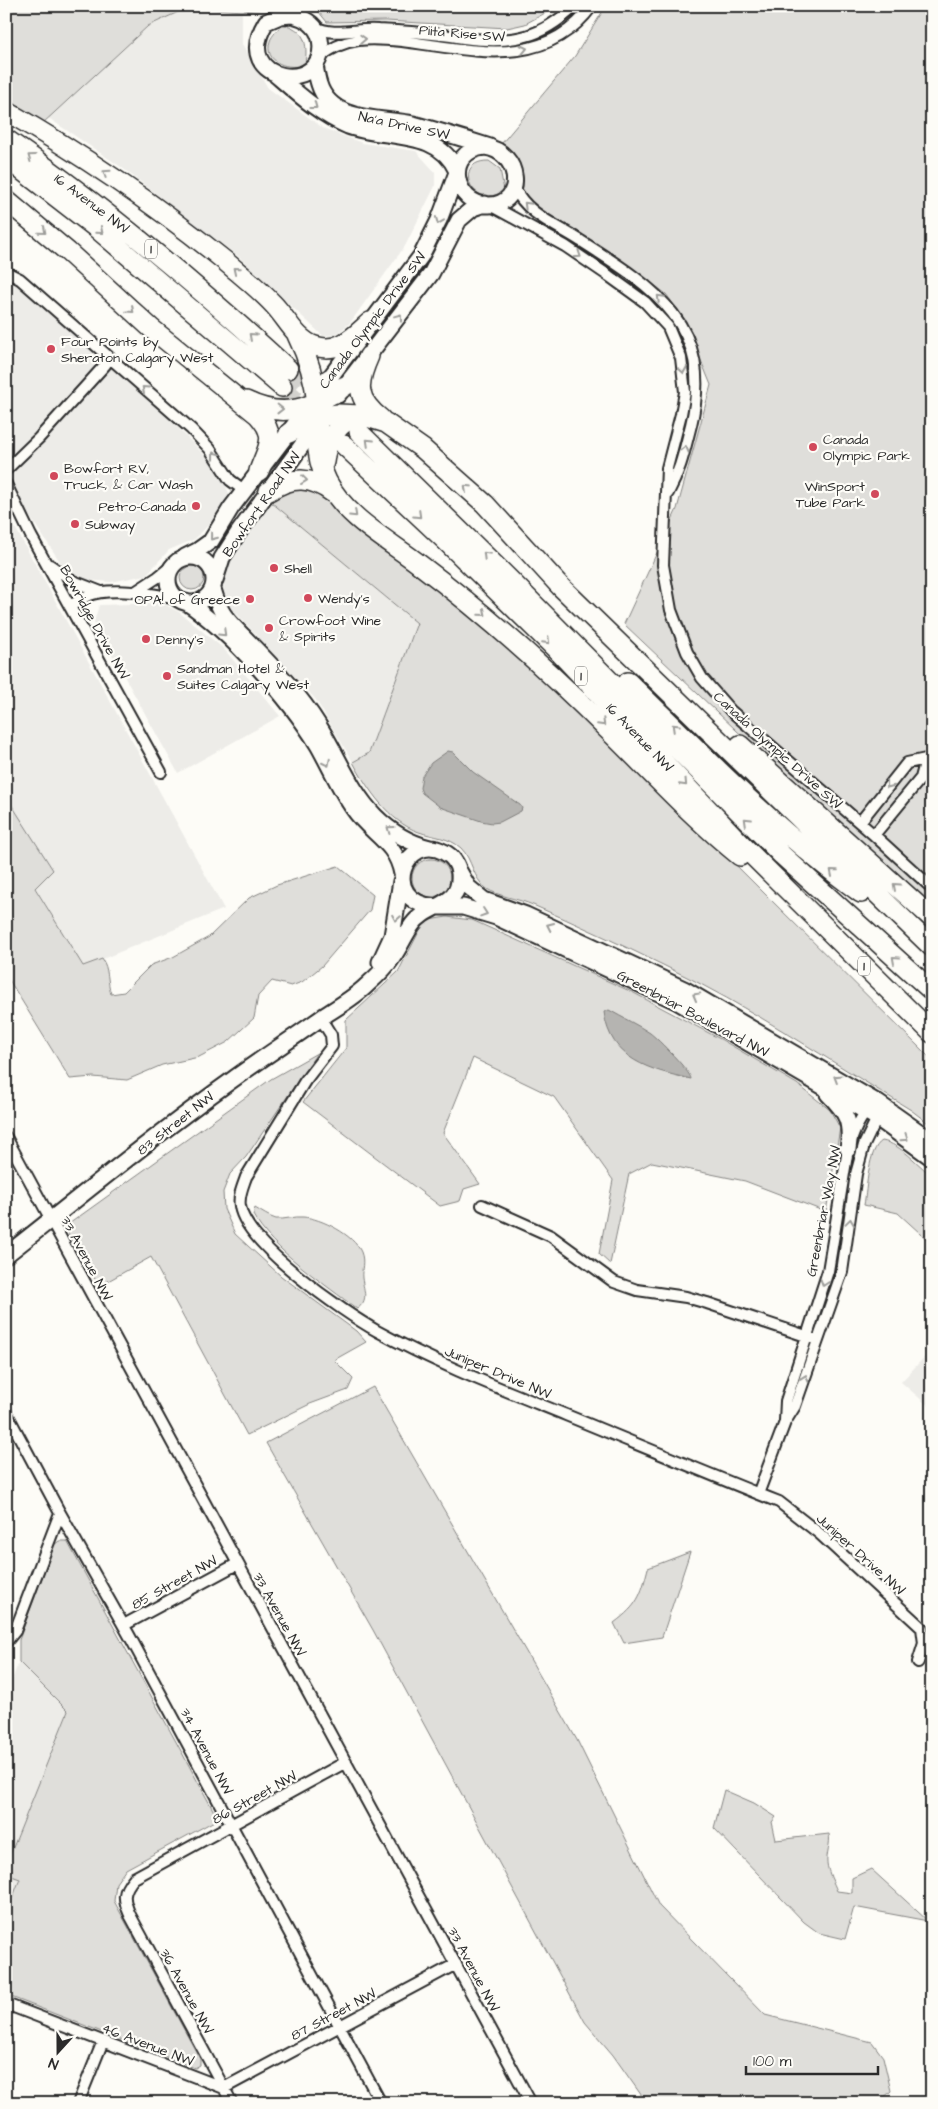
<svg xmlns="http://www.w3.org/2000/svg" width="938" height="2109" font-family="'Architects Daughter',sans-serif">
<style>
.built{fill:#edece8}
.green{fill:#dfdeda;stroke:#858482}
.water{fill:#b5b4b1;stroke:#7e7d7b}
.lines{fill:none;stroke-linecap:round;stroke-linejoin:round}
.highway-tunnel{stroke:#d3d2ce;stroke-width:19;stroke-dasharray:19 9;stroke-linecap:butt}
.street-casing{stroke:#2b2b2b;stroke-width:14}
.secondary-casing{stroke:#2b2b2b;stroke-width:19}
.highway-casing{stroke:#2b2b2b;stroke-width:22}
.street{stroke:#fdfcf7;stroke-width:10}
.secondary{stroke:#fdfcf7;stroke-width:15}
.highway{stroke:#fdfcf7;stroke-width:19}
.oneway{stroke:#9e9e9b}
.poi-dot{fill:#d1495b;stroke:#fdfcf7;stroke-width:2}
.labels{text-anchor:middle;stroke-width:4.5;stroke-linejoin:round;paint-order:stroke}
.shield{fill:#fdfcf7;stroke:#6a6a68;stroke-width:1}
.shield-label{font-size:12px;font-weight:bold;fill:#2b2b2b}
.street-label{font-size:14px;fill:#2b2b2b;stroke:#fdfcf7}
.poi-label{font-size:14px;fill:#2b2b2b;stroke:#fdfcf7;text-anchor:start}
</style>
<rect width="100%" height="100%" fill="#fdfcf7"/>
<filter id="ink" filterUnits="userSpaceOnUse"><feTurbulence type="fractalNoise" baseFrequency=".02" numOctaves="2"/><feDisplacementMap in="SourceGraphic" scale="10" xChannelSelector="R" yChannelSelector="G"/><feConvolveMatrix kernelMatrix="1 2 1 2 8 2 1 2 1" color-interpolation-filters="sRGB"/></filter>
<g filter="url(#ink)">
<!-- built -->
<path class="built" d="M189 7 242 11V44L268 88 323 128 362 143 416 151 435 172V186L405 246 350 323 335 335 323 336 239 257 121 167 47 117 148 26Z
M6 272 109 357 215 466 229 493 215 518 195 539 169 550 146 575 111 582 86 580 63 566 6 481Z
M271 502 417 623 369 753 353 762 316 700 226 602 223 592 226 572 232 555Z
M6 511 224 909 83 967 35 887 53 870 6 796Z
M162 603 179 612 224 649 280 716 178 773 94 622 99 605Z
M932 1349V1409L901 1382Z
M19 1662 68 1711 6 1865V1694Z
M6 1874 20 1879 6 1914Z"/>
<!-- green -->
<path class="green" d="M6 6H261L259 9 242 11 189 7 148 26 42 124 6 102Z
M314 6H558L525 24 507 28 386 21 327 22Z
M606 6H932V906L754 747 624 624 677 509 711 385 684 319 666 294 643 276 534 207 526 197 521 186 518 159 502 143 575 56Z
M282 24C305 29 308 43 305 64 290 71 263 63 270 41 272 35 278 30 282 24Z
M489 161 500 169 504 190C473 214 450 160 489 161Z
M308 483 516 650 592 722 932 1060V1126L911 1110C830 1061 749 1006 663 965 620 944 577 924 533 905 519 899 498 896 487 889 472 878 473 860 461 848 449 837 433 837 419 832 389 822 367 788 353 762L369 753 417 623 271 502 284 490Z
M180 578a12 12 0 1 1 24 0a12 12 0 1 1-24 0Z
M6 796 53 870 35 888 83 966 102 959C109 968 107 982 111 994L124 992 151 965 173 957 209 937 249 898 277 885 338 866 373 895 370 910 322 966 302 982 291 986 272 981 258 996 254 1018 228 1042 199 1057 162 1065 127 1080 93 1077 70 1079 6 975Z
M412 878a19 19 0 1 1 38 0a19 19 0 1 1-38 0Z
M447 917 472 920 632 992 722 1040 797 1084 830 1110 840 1128 826 1212 745 1181 652 1162 629 1174 610 1264 599 1254 613 1180 554 1097 473 1058 443 1133 480 1184 464 1189 460 1201 440 1206 303 1102 346 1048V1020L398 972 421 928 429 920Z
M317 1053 246 1157 230 1174 223 1192 224 1209 235 1234 248 1246 281 1276 356 1331 366 1342 334 1360 353 1379 348 1390 310 1404 247 1435 151 1257 99 1286 69 1235 66 1226 271 1079Z
M882 1141C901 1144 918 1165 932 1176V1244L898 1213 864 1205C867 1189 868 1149 882 1141Z
M255 1208C262 1212 269 1217 276 1219 284 1220 295 1216 303 1217 321 1218 354 1235 361 1252 365 1262 361 1269 362 1278 364 1292 369 1300 357 1309 326 1285 271 1249 253 1215Z
M373 1387 577 1740 659 1906 765 2015 872 2042 883 2057 891 2091 878 2103H664L644 2099 613 2055 585 2022 373 1630 266 1443Z
M59 1541H67L218 1819 126 1869 116 1883 114 1901 200 2059V2065L195 2068 6 1995V1914L20 1879 6 1874V1865L68 1711 19 1662V1640L54 1545Z
M690 1552 662 1637 624 1643 614 1623C638 1605 641 1596 648 1568Z
M724 1790 754 1803 776 1817 772 1822 776 1840 829 1834C831 1844 826 1853 827 1863 828 1873 834 1883 837 1891L852 1893V1878L871 1869 928 1921 854 1907 845 1939 819 1933 804 1922 714 1828Z"/>
<!-- water -->
<path class="water" d="M448 751 453 752 473 772 520 805 522 808 521 811 500 822 492 823 481 821 440 807 422 793 420 788 422 776 431 763Z
M609 1010C623 1018 638 1025 650 1033 658 1039 691 1072 691 1079 650 1070 610 1060 604 1012Z"/>
<g class="lines">
<!-- highway-tunnel -->
<path class="highway-tunnel" d="M288 369 323 400
M282 387 314 417"/>
<!-- street casing -->
<g class="street-casing">
<path id="street" d="M315 27C335 37 356 28 378 30 402 31 427 33 451 36 475 40 502 43 526 36 545 31 561 19 575 6
M319 58C344 36 371 38 402 41 469 49 544 72 592 6
M514 187C527 215 557 225 581 241 655 288 715 326 691 425 684 452 681 469 668 493
M490 205 565 246 609 276 645 302 668 327 681 358 685 392 681 414 667 468 663 565 671 610 687 652 702 678 731 711 874 835 932 888
M6 272 20 279 191 429 210 449 230 480 245 491
M6 470 39 438 105 365 109 357
M6 484 31 536 161 772
M50 565 73 581 101 592
M135 592 158 577 173 565
M70 606C76 603 81 598 87 596 109 586 157 594 180 600
M860 822 907 763 926 759
M874 835 921 778 926 759
M321 1019 331 1035 332 1046 305 1081 246 1177C243 1186 238 1196 240 1206 245 1244 343 1312 377 1331 437 1364 502 1389 566 1415 637 1444 708 1474 779 1502L820 1534 922 1628 924 1643 918 1662
M6 1137 531 2103
M482 1205 551 1236 614 1282 637 1290 686 1297 707 1303 818 1340
M6 1412 60 1513 129 1635 381 2103
M785 1421 786 1401 828 1271 848 1149C853 1135 859 1116 871 1108
M758 1494 785 1422 795 1406 842 1272 856 1174 864 1145 877 1118V1113
M124 1625 237 1564
M6 1642 15 1631 60 1513
M6 2004 224 2088 456 1964
M78 2103 103 2041
M232 2103 130 1915C123 1899 122 1892 134 1878L346 1762"/>
</g>
<!-- secondary casing -->
<g class="secondary-casing">
<path id="secondary" d="M292 15C305 18 317 25 320 39 331 96 228 85 266 22L280 16Z
M315 65C316 71 317 78 319 84 331 123 381 117 413 124 439 131 465 139 490 147
M276 75C298 94 321 115 348 126 385 140 438 128 457 171
M485 147C520 151 527 204 489 205 454 206 442 151 485 147Z
M322 388 421 256 439 220 456 175
M338 395 431 274 459 220 473 208 485 204
M168 580a23 23 0 1 1 46 0a23 23 0 1 1-46 0Z
M185 557 197 551 211 541 231 508 295 424
M215 580 222 558 238 533 319 422
M213 589C220 614 226 619 243 636 270 664 299 693 319 726 338 755 350 791 375 816 391 832 409 843 430 848
M186 602C231 632 290 699 318 745 330 766 339 788 353 808 370 834 396 841 402 874
M459 871 468 887 484 900 526 915 684 989 878 1103 932 1141
M438 907H463L496 917 678 1002 877 1118 932 1158
M380 962 392 936 401 881
M828 1094C847 1113 852 1122 848 1149
M6 1255C80 1197 152 1137 228 1083 259 1060 292 1039 324 1016 339 1006 355 997 367 985 376 977 386 968 393 957 400 947 405 935 412 925 428 902 462 908 459 873 458 864 452 856 444 852 406 831 377 901 435 907"/>
</g>
<!-- highway casing -->
<g class="highway-casing">
<path id="highway" d="M6 111C83 155 156 205 225 261 241 275 258 288 273 304 286 317 296 340 315 346 339 354 354 336 370 322
M6 139C106 208 199 287 288 369
M6 158 95 227 282 387
M6 200 68 252 152 329 258 415C278 437 268 446 259 471
M297 335C308 357 315 380 317 404
M369 356C356 385 356 399 381 419
M329 379C317 410 311 450 327 481 346 518 388 540 419 564 487 615 549 671 609 731 652 773 693 818 740 856
M246 401C285 420 311 408 345 386
M359 432 510 580 782 855 932 991
M289 433 317 417 338 414 361 415 386 423 423 449 485 504 561 587 932 947
M344 445 445 540 557 650 744 847 932 1033
M324 462C326 441 339 418 362 417
M269 491C292 476 311 476 333 493
M628 682C703 755 777 832 861 893
M740 745 932 918"/>
</g>
<!-- street -->
<use href="#street" class="street"/>
<!-- secondary -->
<use href="#secondary" class="secondary"/>
<!-- highway -->
<use href="#highway" class="highway"/>
</g>
<!-- one-way arrows -->
<defs><path id="oneway-chevron" d="M-2-3.5L2.5 0L-2 3.5" fill="none" stroke-width="1.6" stroke-linecap="round" stroke-linejoin="round" transform="scale(1.25)"/></defs>
<g class="oneway">
<use href="#oneway-chevron" transform="translate(363 39) rotate(-3)"/>
<use href="#oneway-chevron" transform="translate(524 49) rotate(-12)"/>
<use href="#oneway-chevron" transform="translate(314 106) rotate(37)"/>
<use href="#oneway-chevron" transform="translate(31 157) rotate(-144)"/>
<use href="#oneway-chevron" transform="translate(106 173) rotate(-146)"/>
<use href="#oneway-chevron" transform="translate(527 205) rotate(-135)"/>
<use href="#oneway-chevron" transform="translate(439 221) rotate(112)"/>
<use href="#oneway-chevron" transform="translate(43 231) rotate(41)"/>
<use href="#oneway-chevron" transform="translate(100 231) rotate(40)"/>
<use href="#oneway-chevron" transform="translate(578 255) rotate(34)"/>
<use href="#oneway-chevron" transform="translate(236 270) rotate(-140)"/>
<use href="#oneway-chevron" transform="translate(660 298) rotate(-135)"/>
<use href="#oneway-chevron" transform="translate(131 310) rotate(42)"/>
<use href="#oneway-chevron" transform="translate(399 317) rotate(-53)"/>
<use href="#oneway-chevron" transform="translate(252 336) rotate(-138)"/>
<use href="#oneway-chevron" transform="translate(683 370) rotate(81)"/>
<use href="#oneway-chevron" transform="translate(145 389) rotate(-138)"/>
<use href="#oneway-chevron" transform="translate(280 409) rotate(1)"/>
<use href="#oneway-chevron" transform="translate(369 442) rotate(-136)"/>
<use href="#oneway-chevron" transform="translate(685 449) rotate(-76)"/>
<use href="#oneway-chevron" transform="translate(215 455) rotate(-127)"/>
<use href="#oneway-chevron" transform="translate(304 480) rotate(7)"/>
<use href="#oneway-chevron" transform="translate(467 488) rotate(-137)"/>
<use href="#oneway-chevron" transform="translate(354 514) rotate(43)"/>
<use href="#oneway-chevron" transform="translate(418 515) rotate(44)"/>
<use href="#oneway-chevron" transform="translate(213 537) rotate(129)"/>
<use href="#oneway-chevron" transform="translate(486 555) rotate(-135)"/>
<use href="#oneway-chevron" transform="translate(483 613) rotate(40)"/>
<use href="#oneway-chevron" transform="translate(223 633) rotate(44)"/>
<use href="#oneway-chevron" transform="translate(547 641) rotate(45)"/>
<use href="#oneway-chevron" transform="translate(602 723) rotate(45)"/>
<use href="#oneway-chevron" transform="translate(675 727) rotate(-136)"/>
<use href="#oneway-chevron" transform="translate(327 763) rotate(63)"/>
<use href="#oneway-chevron" transform="translate(684 783) rotate(47)"/>
<use href="#oneway-chevron" transform="translate(889 785) rotate(128)"/>
<use href="#oneway-chevron" transform="translate(747 821) rotate(-136)"/>
<use href="#oneway-chevron" transform="translate(390 829) rotate(-144)"/>
<use href="#oneway-chevron" transform="translate(833 872) rotate(-139)"/>
<use href="#oneway-chevron" transform="translate(896 886) rotate(-138)"/>
<use href="#oneway-chevron" transform="translate(484 913) rotate(19)"/>
<use href="#oneway-chevron" transform="translate(396 918) rotate(100)"/>
<use href="#oneway-chevron" transform="translate(550 926) rotate(-155)"/>
<use href="#oneway-chevron" transform="translate(895 959) rotate(-138)"/>
<use href="#oneway-chevron" transform="translate(696 996) rotate(-151)"/>
<use href="#oneway-chevron" transform="translate(837 1078) rotate(-149)"/>
<use href="#oneway-chevron" transform="translate(905 1138) rotate(35)"/>
<use href="#oneway-chevron" transform="translate(850 1222) rotate(-82)"/>
<use href="#oneway-chevron" transform="translate(824 1283) rotate(108)"/>
<use href="#oneway-chevron" transform="translate(805 1378) rotate(-71)"/>
</g>
</g>
<!-- markers -->
<g class="poi-dot">
<circle cx="51" cy="349" r="5"/>
<circle cx="813" cy="447" r="5"/>
<circle cx="54" cy="476" r="5"/>
<circle cx="875" cy="494" r="5"/>
<circle cx="196" cy="506" r="5"/>
<circle cx="75" cy="524" r="5"/>
<circle cx="274" cy="568" r="5"/>
<circle cx="308" cy="598" r="5"/>
<circle cx="250" cy="599" r="5"/>
<circle cx="269" cy="628" r="5"/>
<circle cx="146" cy="639" r="5"/>
<circle cx="167" cy="676" r="5"/>
</g>
<g class="labels">
<!-- shield labels -->
<g class="shield">
<rect x="145" y="239.5" width="12" height="19" rx="4"/>
<rect x="575" y="666.5" width="12" height="19" rx="4"/>
<rect x="858" y="956.5" width="12" height="19" rx="4"/>
</g>
<g class="shield-label">
<text x="151" y="253">1</text>
<text x="581" y="680">1</text>
<text x="864" y="970">1</text>
</g>
<!-- street labels -->
<g class="street-label">
<text transform="translate(462 33) rotate(5)" y="5">Piita Rise SW</text>
<text transform="translate(404 125) rotate(12)" y="5">Na'a Drive SW</text>
<text transform="translate(92 203) rotate(37)" y="5">16 Avenue NW</text>
<text transform="translate(372 320) rotate(-53)" y="5">Canada Olympic Drive SW</text>
<text transform="translate(261 504) rotate(-55)" y="5">Bowfort Road NW</text>
<text transform="translate(95 622) rotate(61)" y="5">Bowridge Drive NW</text>
<text transform="translate(640 737) rotate(46)" y="5">16 Avenue NW</text>
<text transform="translate(778 750) rotate(42)" y="5">Canada Olympic Drive SW</text>
<text transform="translate(693 1013) rotate(28)" y="5">Greenbriar Boulevard NW</text>
<text transform="translate(175 1123) rotate(-38)" y="5">83 Street NW</text>
<text transform="translate(823 1211) rotate(-79)" y="5">Greenbriar Way NW</text>
<text transform="translate(87 1258) rotate(62)" y="5">33 Avenue NW</text>
<text transform="translate(498 1372) rotate(23)" y="5">Juniper Drive NW</text>
<text transform="translate(861 1554) rotate(42)" y="5">Juniper Drive NW</text>
<text transform="translate(174 1582) rotate(-29)" y="5">85 Street NW</text>
<text transform="translate(280 1614) rotate(61)" y="5">33 Avenue NW</text>
<text transform="translate(207 1751) rotate(62)" y="5">34 Avenue NW</text>
<text transform="translate(254 1797) rotate(-29)" y="5">86 Street NW</text>
<text transform="translate(474 1969) rotate(62)" y="5">33 Avenue NW</text>
<text transform="translate(187 1991) rotate(61)" y="5">36 Avenue NW</text>
<text transform="translate(333 2014) rotate(-28)" y="5">87 Street NW</text>
<text transform="translate(148 2044) rotate(21)" y="5">46 Avenue NW</text>
</g>
<!-- poi labels -->
<g class="poi-label">
<text x="61" y="346">Four Points by<tspan x="61" dy="16">Sheraton Calgary West</tspan></text>
<text x="823" y="444">Canada<tspan x="823" dy="16">Olympic Park</tspan></text>
<text x="64" y="473">Bowfort RV,<tspan x="64" dy="16">Truck, &amp; Car Wash</tspan></text>
<text x="865" y="491" text-anchor="end">WinSport<tspan x="865" dy="16">Tube Park</tspan></text>
<text x="186" y="511" text-anchor="end">Petro-Canada</text>
<text x="85" y="529">Subway</text>
<text x="284" y="573">Shell</text>
<text x="318" y="603">Wendy's</text>
<text x="240" y="604" text-anchor="end">OPA! of Greece</text>
<text x="279" y="625">Crowfoot Wine<tspan x="279" dy="16">&amp; Spirits</tspan></text>
<text x="156" y="644">Denny's</text>
<text x="177" y="673">Sandman Hotel &amp;<tspan x="177" dy="16">Suites Calgary West</tspan></text>
</g>
</g>
<!-- margin -->
<rect width="938" height="2109" fill="none" stroke="#fdfcf7" stroke-width="25"/>
<rect x="12" y="12" width="913" height="2084" fill="none" stroke="#2b2b2b" stroke-width="2" filter="url(#ink)"/>
<!-- north arrow -->
<g transform="translate(58 2052) rotate(201)" stroke="#fdfcf7" stroke-width="4" paint-order="stroke">
<path d="M0-4L9 19L0 12L-9 19Z" fill="#2b2b2b"/>
<text y="-8" font-size="14" font-weight="bold" text-anchor="middle" fill="#2b2b2b">N</text>
</g>
<!-- scale -->
<path d="M746 2066v8h132v-8" fill="none" stroke="#2b2b2b" stroke-width="2.5"/>
<text x="753" y="2066" font-size="15" fill="#2b2b2b" stroke="#fdfcf7" stroke-width="4" paint-order="stroke">100 m</text>
</svg>
